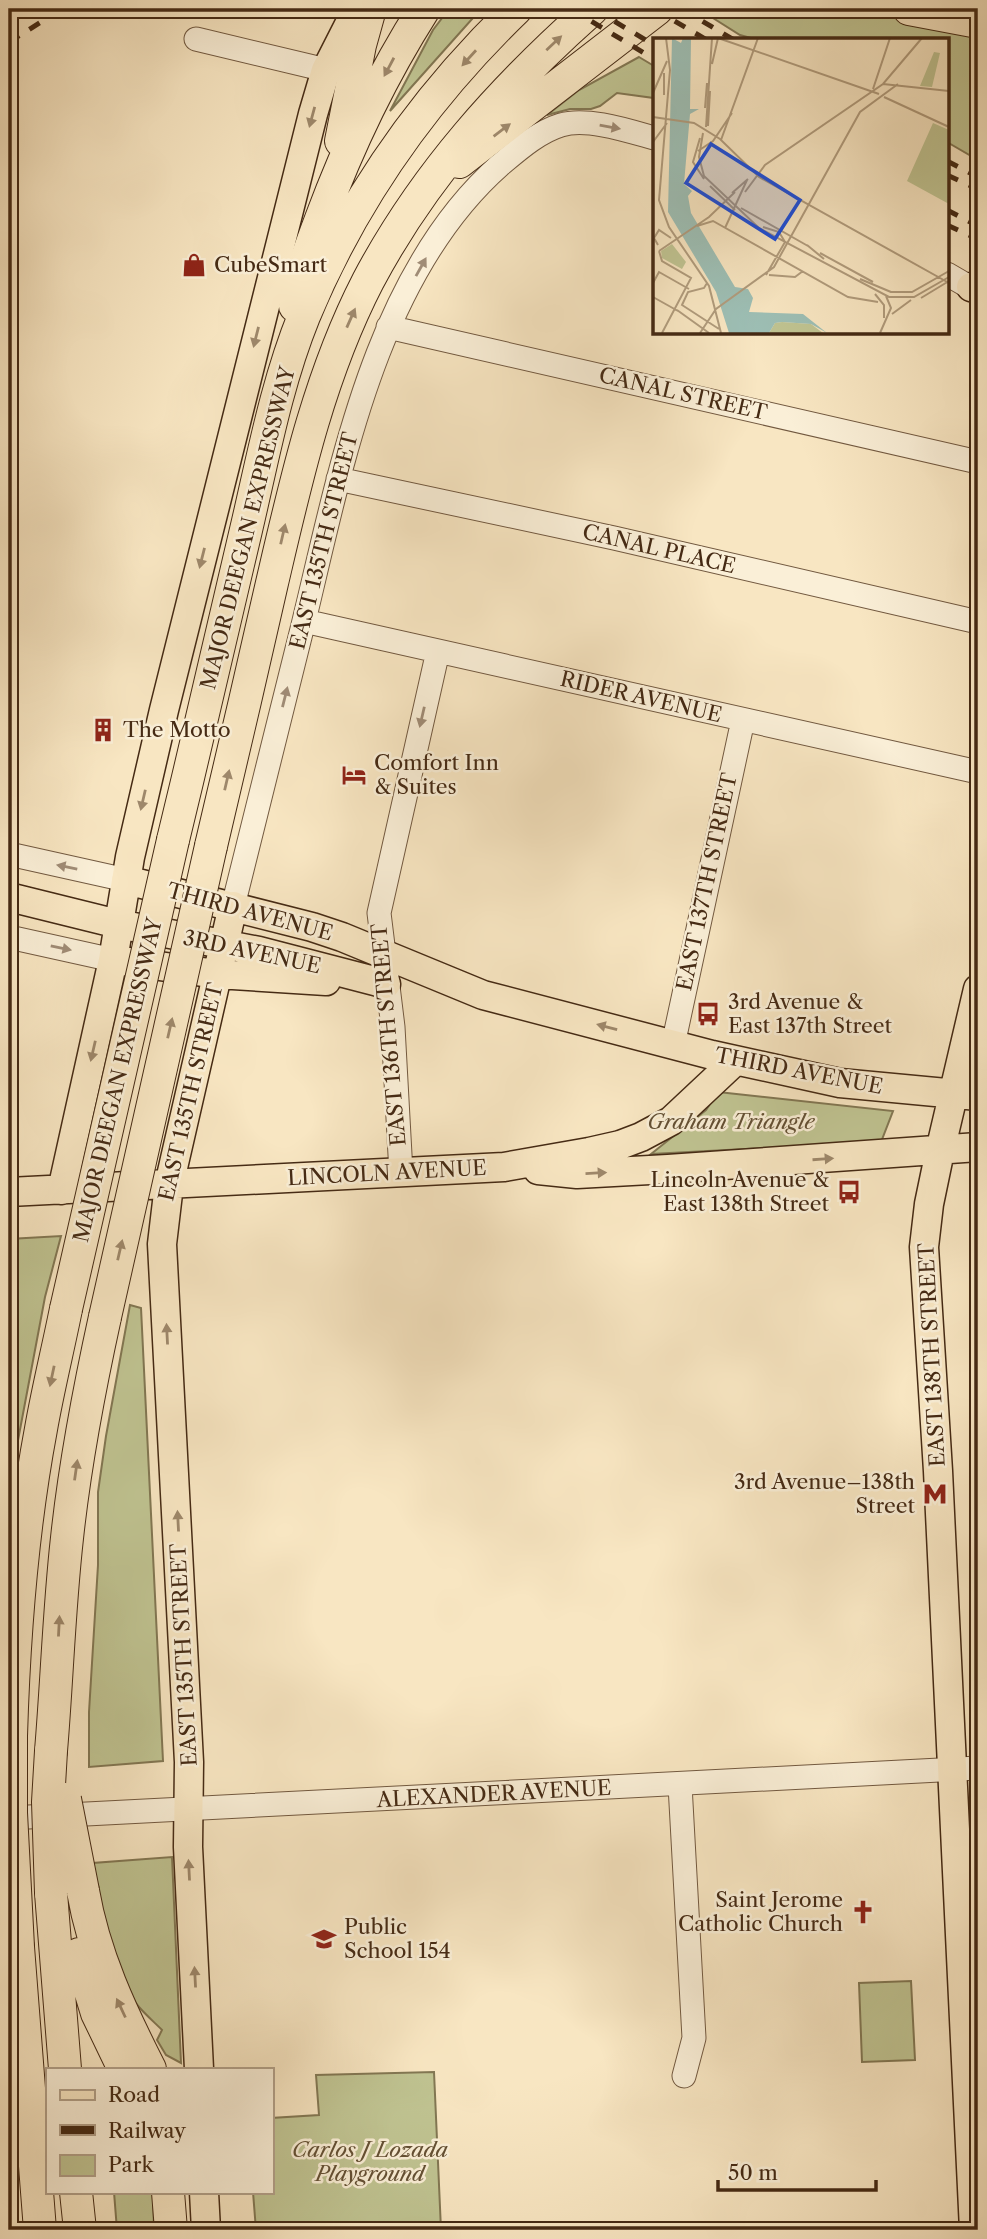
<svg xmlns="http://www.w3.org/2000/svg" width="987" height="2239" font-family="'Libre Caslon Text',serif">
<style>
.green{fill:#c0c492;stroke:#827753;stroke-width:2}
.lines{fill:none;stroke-linecap:round;stroke-linejoin:round}
.minor-casing{stroke:#725940;stroke-width:25}
.major-casing{stroke:#452a14;stroke-width:31}
.highway-casing{stroke:#452a14;stroke-width:34}
.minor{stroke:#faefd7;stroke-width:23}
.major{stroke:#f8e6c2;stroke-width:28}
.highway{stroke:#f8e6c2;stroke-width:32}
.rail{stroke:#452a14;stroke-width:5;stroke-dasharray:12 12;stroke-linecap:butt}
.highway-bridge-casing{stroke:#452a14;stroke-width:34;stroke-linecap:butt}
.highway-bridge{stroke:#f8e6c2;stroke-width:32}
.oneway{fill:#9e886b}
.oneway2{fill:#a08c76}
.labels{text-anchor:middle;stroke-width:5;stroke-linejoin:round;paint-order:stroke}
.poi-label{font-size:21px;fill:#452a14;stroke:#faefd7;text-anchor:start}
.street-label{font-size:21px;fill:#452a14;stroke:#faefd7}
.park-label{font-size:21px;font-style:italic;fill:#645034;stroke:#faefd7}
.inset-road{fill:none;stroke:#b09b7c;stroke-width:2}
.view{fill:#1d4ed8;fill-opacity:0.15;stroke:#1d4ed8;stroke-width:3.5}
.inset-edge{fill:none;stroke:#452a14;stroke-width:3.5}
</style>
<rect width="100%" height="100%" fill="#f8e6c2"/>
<filter id="stains"><feTurbulence type="fractalNoise" baseFrequency=".00286" numOctaves="4"/><feColorMatrix values="0 0 0 0 .2 0 0 0 0 .09 0 0 0 0 .02 0 0 0 .5 -.17"/></filter>
<radialGradient id="worn" r=".72"><stop offset=".6" stop-color="#630" stop-opacity="0"/><stop offset="1" stop-color="#630" stop-opacity=".3"/></radialGradient>
<!-- green -->
<path class="green" d="M449 9H481L390 111 433 30Z
M715 9H847L978 33V160L947 142V40H758L740 35 705 13Z
M639 57 654 66V98L617 93 600 106 591 109H570L547 115 579 90Z
M718 1092 893 1111 881 1142 651 1154 706 1110Z
M61 1236 45 1297 9 1488V1239Z
M130 1305 141 1308 163 1761 89 1767V1712L98 1565V1492L106 1436Z
M172 1857 181 2063 166 2055 157 2040 162 2030C154 2022 146 2015 139 2007 106 1968 100 1911 93 1863Z
M911 1981 915 2060 862 2062 859 1983Z
M434 2072 441 2230H256L253 2192H271V2118L319 2115 316 2075Z
M114 2192H153L154 2230H117Z"/>
<g class="lines">
<!-- minor casing -->
<g class="minor-casing">
<path id="minor" d="M196 39 326 70
M947 274 978 292
M388 327 978 462
M338 479 614 538 978 622
M304 621 978 772
M9 854 126 880
M233 906C256 814 279 721 302 629 340 474 374 276 500 165 518 150 538 132 561 125 587 117 629 131 654 138
M9 937 113 960
M673 1045 743 720
M401 1173 393 1027 379 913 438 651
M680 1785 694 2038 684 2076
M9 1818 978 1768"/>
</g>
<!-- major casing -->
<g class="major-casing">
<path id="major" d="M971 287 978 289
M126 880 312 927 342 937 483 995 712 1055 840 1083 978 1096
M9 897 118 924 259 951 386 984
M123 961 217 974 326 981
M538 1170 577 1174 668 1169 978 1147
M62 1190 113 960 130 857 164 710 313 114 326 70 357 9
M9 1192 504 1167 589 1152 620 1145 641 1137 671 1121 735 1061
M199 2069 188 1847 189 1762 162 1244 169 1185 233 906
M204 2192 206 2230
M974 2230 938 1471 924 1247 929 1204 940 1151 978 989"/>
</g>
<!-- highway casing -->
<g class="highway-casing">
<path id="highway" d="M909 9 978 22
M341 141 360 45 370 9
M459 162 657 9
M295 306C300 275 310 248 321 219 348 146 382 75 424 9
M173 840C198 737 222 634 246 530 263 458 276 385 304 316 352 200 426 96 516 9
M211 846C232 758 252 671 272 583 296 480 319 376 368 281 424 175 503 88 592 9
M11 1736C14 1634 22 1530 41 1429 48 1389 58 1349 66 1309
M51 1751C57 1680 59 1609 67 1538 75 1463 89 1390 105 1317
M83 1891C94 1955 121 2012 150 2069
M51 1893 65 2069
M18 1947 40 2230
M79 1954 97 2013 124 2069
M76 2192 80 2230
M168 2192 171 2230"/>
</g>
<!-- minor -->
<use href="#minor" class="minor"/>
<!-- major -->
<use href="#major" class="major"/>
<!-- highway -->
<use href="#highway" class="highway"/>
<!-- rail -->
<path class="rail" d="M571 9 654 59
M594 9 654 45
M654 9 707 40
M682 9 734 40
M9 42 62 9
M947 161 978 177
M947 175 978 189
M947 210 978 226
M947 225 978 239"/>
<!-- highway-bridge casing -->
<g class="highway-bridge-casing">
<path id="highway-bridge" d="M66 1309 173 840
M105 1317 211 846
M11 1736V1813L18 1947
M51 1751 48 1802 51 1893
M65 1799 83 1891"/>
</g>
<!-- highway-bridge -->
<use href="#highway-bridge" class="highway-bridge"/>
</g>
<!-- one-way arrows -->
<defs><path id="oneway-solid" d="M-6-.8H1V-3.2L6.5 0L1 3.2V.8H-6Z" transform="scale(1.75)"/></defs>
<g class="oneway">
<use href="#oneway-solid" transform="translate(554 43) rotate(-43)"/>
<use href="#oneway-solid" transform="translate(469 58) rotate(132)"/>
<use href="#oneway-solid" transform="translate(389 67) rotate(118)"/>
<use href="#oneway-solid" transform="translate(312 117) rotate(105)"/>
<use href="#oneway-solid" transform="translate(502 130) rotate(-37)"/>
<use href="#oneway-solid" transform="translate(351 318) rotate(-66)"/>
<use href="#oneway-solid" transform="translate(256 337) rotate(104)"/>
<use href="#oneway-solid" transform="translate(283 534) rotate(-77)"/>
<use href="#oneway-solid" transform="translate(202 558) rotate(104)"/>
<use href="#oneway-solid" transform="translate(227 780) rotate(-77)"/>
<use href="#oneway-solid" transform="translate(143 800) rotate(103)"/>
<use href="#oneway-solid" transform="translate(607 1027) rotate(-165)"/>
<use href="#oneway-solid" transform="translate(170 1028) rotate(-77)"/>
<use href="#oneway-solid" transform="translate(93 1051) rotate(103)"/>
<use href="#oneway-solid" transform="translate(823 1159) rotate(-4)"/>
<use href="#oneway-solid" transform="translate(596 1173) rotate(-3)"/>
<use href="#oneway-solid" transform="translate(120 1250) rotate(-77)"/>
<use href="#oneway-solid" transform="translate(167 1334) rotate(-93)"/>
<use href="#oneway-solid" transform="translate(52 1376) rotate(102)"/>
<use href="#oneway-solid" transform="translate(76 1470) rotate(-82)"/>
<use href="#oneway-solid" transform="translate(178 1521) rotate(-93)"/>
<use href="#oneway-solid" transform="translate(59 1626) rotate(-87)"/>
<use href="#oneway-solid" transform="translate(189 1870) rotate(-93)"/>
<use href="#oneway-solid" transform="translate(195 1977) rotate(-93)"/>
<use href="#oneway-solid" transform="translate(121 2008) rotate(-115)"/>
</g>
<g class="oneway2">
<use href="#oneway-solid" transform="translate(610 127) rotate(10)"/>
<use href="#oneway-solid" transform="translate(421 267) rotate(-61)"/>
<use href="#oneway-solid" transform="translate(285 697) rotate(-76)"/>
<use href="#oneway-solid" transform="translate(422 717) rotate(103)"/>
<use href="#oneway-solid" transform="translate(67 867) rotate(-168)"/>
<use href="#oneway-solid" transform="translate(61 948) rotate(12)"/>
</g>
<!-- icons -->
<defs>
<g id="shop-bare" transform="scale(1.89)"><path d="M-5-2.5h2.3a2.7 3.5 0 0 1 5.4 0H5L5.5 6h-11ZM-1.5-2.5h3a1.5 2.3 0 0 0-3 0Z" fill="#8f2418" stroke="#faefd7" stroke-width="2.5" paint-order="stroke"/></g>
<g id="building-bare" transform="scale(1.89)"><path d="M-4-6H4V6H1V3H-1V6H-4ZM-2.5-4.3h1.7v1.8h-1.7ZM.8-4.3h1.7v1.8H.8ZM-2.5-1h1.7V.8h-1.7ZM.8-1h1.7V.8H.8Z" fill="#8f2418" stroke="#faefd7" stroke-width="2.5" paint-order="stroke"/></g>
<g id="hotel-bare" transform="scale(1.89)"><path d="M-6-4.5h1.5V1H6V5H4.5V3h-9V5H-6ZM-4 0a1.8 1.8 0 1 1 3.6 0ZM.5 0V-2.5h3Q6-2.5 6 0Z" fill="#8f2418" stroke="#faefd7" stroke-width="2.5" paint-order="stroke"/></g>
<g id="bus-bare" transform="scale(1.89)"><path d="M-5-6H5V4H4V6H2V4H-2V6H-4V4H-5ZM-3.5-4V0h7V-4ZM-3.5 1.2v1.5H-2V1.2ZM2 1.2v1.5H3.5V1.2Z" fill="#8f2418" stroke="#faefd7" stroke-width="2.5" paint-order="stroke"/></g>
<g id="metro-bare" transform="scale(1.89)"><path d="M-5.5 5V-5H-3L0 0L3-5H5.5V5H3V-.5L0 4L-3-.5V5Z" fill="#8f2418" stroke="#faefd7" stroke-width="2.5" paint-order="stroke"/></g>
<g id="church-bare" transform="scale(1.89)"><path d="M-1.2-6h2.4v3.5h3.3v2.4h-3.3V6h-2.4V-.1h-3.3v-2.4h3.3Z" fill="#8f2418" stroke="#faefd7" stroke-width="2.5" paint-order="stroke"/></g>
<g id="school-bare" transform="scale(1.89)"><path d="M0-5L7-2L0 1L-7-2ZM-4 1L0 2.5L4 1V4Q0 6-4 4Z" fill="#8f2418" stroke="#faefd7" stroke-width="2.5" paint-order="stroke"/></g>
</defs>
<g fill-rule="evenodd">
<use href="#shop-bare" x="194" y="265"/>
<use href="#building-bare" x="103" y="730"/>
<use href="#hotel-bare" x="354" y="775"/>
<use href="#bus-bare" x="708" y="1014"/>
<use href="#bus-bare" x="849" y="1192"/>
<use href="#metro-bare" x="935" y="1494"/>
<use href="#church-bare" x="863" y="1912"/>
<use href="#school-bare" x="324" y="1939"/>
</g>
<g class="labels">
<!-- poi labels -->
<g class="poi-label">
<text x="214" y="272">CubeSmart</text>
<text x="123" y="737">The Motto</text>
<text x="374" y="770">Comfort Inn<tspan x="374" dy="24">&amp; Suites</tspan></text>
<text x="728" y="1009">3rd Avenue &amp;<tspan x="728" dy="24">East 137th Street</tspan></text>
<text x="829" y="1187" text-anchor="end">Lincoln Avenue &amp;<tspan x="829" dy="24">East 138th Street</tspan></text>
<text x="915" y="1489" text-anchor="end">3rd Avenue–138th<tspan x="915" dy="24">Street</tspan></text>
<text x="843" y="1907" text-anchor="end">Saint Jerome<tspan x="843" dy="24">Catholic Church</tspan></text>
<text x="344" y="1934">Public<tspan x="344" dy="24">School 154</tspan></text>
</g>
<!-- street labels -->
<g class="street-label">
<text transform="translate(683 394) rotate(13)" y="7">CANAL STREET</text>
<text transform="translate(248 528) rotate(-76)" y="7">MAJOR DEEGAN EXPRESSWAY</text>
<text transform="translate(324 541) rotate(-76)" y="7">EAST 135TH STREET</text>
<text transform="translate(659 549) rotate(13)" y="7">CANAL PLACE</text>
<text transform="translate(641 697) rotate(13)" y="7">RIDER AVENUE</text>
<text transform="translate(707 882) rotate(-78)" y="7">EAST 137TH STREET</text>
<text transform="translate(250 912) rotate(15)" y="7">THIRD AVENUE</text>
<text transform="translate(252 952) rotate(12)" y="7">3RD AVENUE</text>
<text transform="translate(389 1035) rotate(-95)" y="7">EAST 136TH STREET</text>
<text transform="translate(799 1071) rotate(11)" y="7">THIRD AVENUE</text>
<text transform="translate(118 1080) rotate(-77)" y="7">MAJOR DEEGAN EXPRESSWAY</text>
<text transform="translate(191 1092) rotate(-77)" y="7">EAST 135TH STREET</text>
<text transform="translate(387 1173) rotate(-3)" y="7">LINCOLN AVENUE</text>
<text transform="translate(932 1355) rotate(-93)" y="7">EAST 138TH STREET</text>
<text transform="translate(184 1655) rotate(-93)" y="7">EAST 135TH STREET</text>
<text transform="translate(494 1794) rotate(-3)" y="7">ALEXANDER AVENUE</text>
</g>
<!-- park labels -->
<g class="park-label">
<text x="731" y="1129">Graham Triangle</text>
<text x="370" y="2157">Carlos J Lozada<tspan x="370" dy="24">Playground</tspan></text>
</g>
</g>
<!-- overview -->
<g transform="translate(653 38)">
<rect width="296" height="296" fill="#f8e6c2"/>
<path d="M281 14 287 15 279 49 267 48ZM280 85 296 92V166L254 143ZM19 206 33 224 29 231 9 220 8 213ZM129 284 158 286 170 295H116L122 285Z" fill="#c0c492"/>
<path d="M19 0 28 5 30 0H38L37 71H46L37 76 31 146 39 153 35 158 38 175 82 249 95 251 100 260 96 274 150 276 174 295 158 286 129 284 122 285 116 295H76L63 254 15 174Z" fill="#9dbfb5"/>
<path class="inset-road" d="M13 0 17 32 6 162 16 189 56 248 68 295M65 0 226 56M59 26 65 0M11 35V57M230 46 296 53M220 51 237 0M0 55 14 23M231 59 296 89M52 70 54 45M0 79 41 85 67 101 106 139 296 245M55 88 57 53M53 89 59 0M50 95 46 119 51 138 106 190 236 259H261L296 239M47 100 40 124 51 141M68 102 105 0M0 104 14 85M45 113 60 103 79 75M57 148 82 172M92 154 112 127 230 46 269 0M79 155 95 141M88 170 155 208M44 188 60 183 195 259 225 264M110 189 126 194 132 204 113 237M72 190 94 142M5 207 1 200 6 192 18 200M154 207 171 221M6 213 9 223 38 240 9 295M6 213 56 179 82 154M167 215 220 244M116 237 142 239 150 233M207 241 238 254M0 245 6 234 36 251M54 245 51 250 35 254 29 267 66 291M237 254H259L296 233M222 256 231 267V280M0 259 25 273M268 260 296 243M24 272 56 295M239 276 258 262M47 295 63 271 121 229 207 74 245 46M227 295 238 270 233 258"/>
<path class="view" d="M58 106 147 162 122 201 33 145Z"/>
<rect width="296" height="296" class="inset-edge"/>
</g>
<!-- margin -->
<rect width="987" height="2239" fill="none" stroke="#f8e6c2" stroke-width="35"/>
<rect x="10" y="10" width="966" height="2218" fill="none" stroke="#452a14" stroke-width="3.5"/>
<rect x="18" y="18" width="952" height="2204" fill="none" stroke="#452a14" stroke-width="2"/>
<!-- legend -->
<rect x="46" y="2068" width="228" height="126" fill="#faefd7" stroke="#b2a089" stroke-width="2"/>
<rect x="60" y="2090" width="35" height="10" fill="#f8e6c2" stroke="#b2a089" stroke-width="2"/>
<text x="108" y="2102" font-size="21" fill="#452a14">Road</text>
<rect x="60" y="2125" width="35" height="10" fill="#452a14" stroke="#b2a089" stroke-width="2"/>
<text x="108" y="2138" font-size="21" fill="#452a14">Railway</text>
<rect x="60" y="2155" width="35" height="21" fill="#c0c492" stroke="#b2a089" stroke-width="2"/>
<text x="108" y="2172" font-size="21" fill="#452a14">Park</text>
<!-- scale -->
<path d="M718 2180v10h158v-10" fill="none" stroke="#452a14" stroke-width="3.5"/>
<text x="728" y="2180" font-size="21" fill="#452a14" stroke="#faefd7" stroke-width="5" paint-order="stroke">50 m</text>
<rect width="100%" height="100%" filter="url(#stains)"/>
<rect width="100%" height="100%" fill="url(#worn)"/>
</svg>
